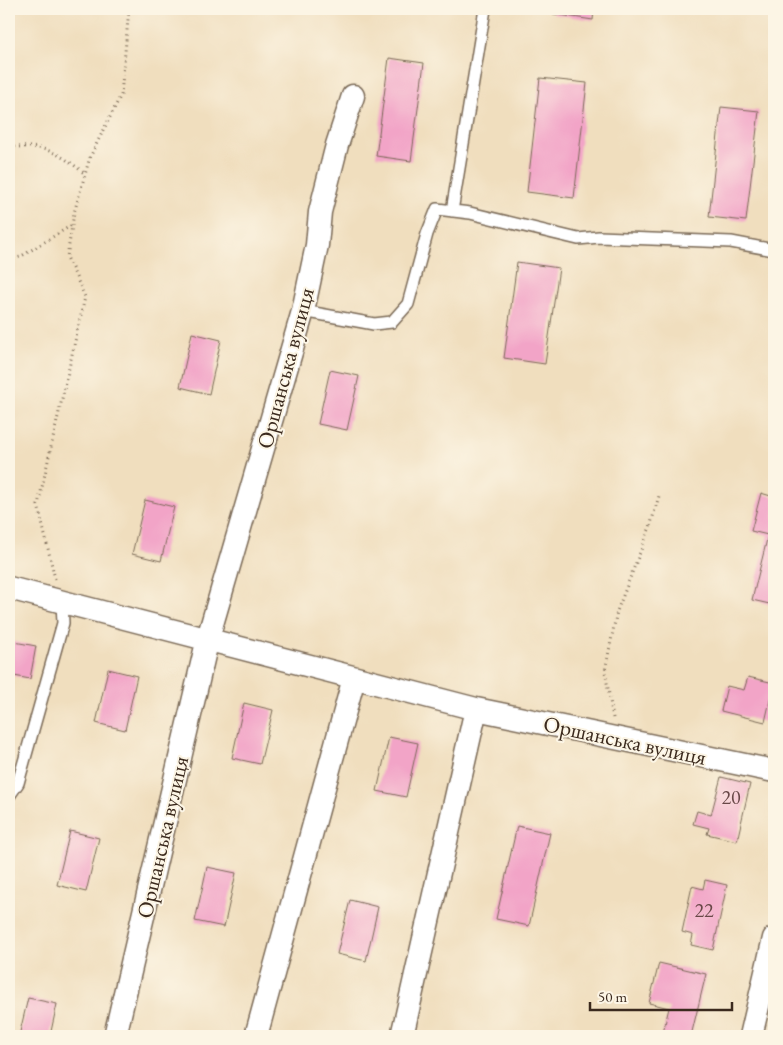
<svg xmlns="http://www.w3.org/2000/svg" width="783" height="1045" font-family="'EB Garamond',serif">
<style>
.building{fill:#f2a4c7}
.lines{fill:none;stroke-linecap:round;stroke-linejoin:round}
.service-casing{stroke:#7a6956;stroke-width:14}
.minor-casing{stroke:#7a6956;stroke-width:25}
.path{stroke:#7a6956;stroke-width:3;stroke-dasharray:1 4;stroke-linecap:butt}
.service{stroke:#fff;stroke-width:11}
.minor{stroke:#fff;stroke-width:22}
.labels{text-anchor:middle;stroke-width:4;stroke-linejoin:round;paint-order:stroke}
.number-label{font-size:20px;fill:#694848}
.street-label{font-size:22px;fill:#3b2a1e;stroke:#fcf5e5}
</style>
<rect width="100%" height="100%" fill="#fcf5e5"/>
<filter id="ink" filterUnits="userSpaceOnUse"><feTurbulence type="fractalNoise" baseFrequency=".02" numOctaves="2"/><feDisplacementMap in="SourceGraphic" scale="10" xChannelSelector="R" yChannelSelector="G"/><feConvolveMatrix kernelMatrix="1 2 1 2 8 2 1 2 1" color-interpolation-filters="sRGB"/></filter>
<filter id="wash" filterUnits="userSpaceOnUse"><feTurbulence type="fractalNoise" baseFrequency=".0096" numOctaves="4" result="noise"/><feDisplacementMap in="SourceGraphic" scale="20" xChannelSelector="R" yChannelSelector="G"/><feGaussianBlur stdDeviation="1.12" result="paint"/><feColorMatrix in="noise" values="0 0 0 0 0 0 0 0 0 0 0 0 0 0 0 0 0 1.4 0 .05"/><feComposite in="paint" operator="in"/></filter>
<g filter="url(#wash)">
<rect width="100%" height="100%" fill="#f0debe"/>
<g id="blocks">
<!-- building -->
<path class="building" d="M554 9H594L593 20 553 14Z
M389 58 424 63 411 161 376 156Z
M540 78 587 83 574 198 527 192Z
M721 107 759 111 746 221 709 217Z
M517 262 559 268 545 364 504 358Z
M192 333 221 340 209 394 180 387Z
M330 370 359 376 347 430 318 424Z
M761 493 774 497V605L752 600 768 535 751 531Z
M145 500 174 507 161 561 132 554Z
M9 641 36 646 30 679 9 675Z
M108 669 137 676 125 730 96 723Z
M748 677 774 683 765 722 721 711 727 686 744 690Z
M244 703 273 710 260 764 232 758Z
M389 737 418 743 406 797 377 791Z
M721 777 750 784 737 841 707 834 709 828 693 824 697 811 711 815Z
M517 826 550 833 529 926 496 919Z
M70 831 99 838 86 892 57 885Z
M207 867 236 873 224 927 195 921Z
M705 880 727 885 713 950 691 945 693 935 682 932 692 886 703 889Z
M350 900 378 907 366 961 337 954Z
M659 963 706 974 691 1036H662L669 1008 649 1003Z
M28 998 57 1004 50 1036H19Z"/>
</g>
</g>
<g filter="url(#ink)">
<use href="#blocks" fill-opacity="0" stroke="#7a6956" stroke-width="1"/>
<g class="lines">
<!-- service casing -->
<g class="service-casing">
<path id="service" d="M452 211 485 9
M303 311 374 324 392 322 408 304 427 234 437 209 470 213 578 239 599 237 731 242 774 250
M9 796 18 783 63 623 62 602"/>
</g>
<!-- minor casing -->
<g class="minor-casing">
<path id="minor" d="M9 588 476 709 774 771
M115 1036 208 638 303 311 317 245 320 212 337 145 353 96
M256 1036 354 678
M402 1036 476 709
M751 1036 774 938"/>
</g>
<!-- path -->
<path class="path" d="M9 148C42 143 60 153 85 174
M9 260 20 257 72 225
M55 579 38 505 85 297 67 257 74 213 90 157 121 95 129 9
M613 718 605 671 617 611 650 527 659 496"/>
<!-- service -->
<use href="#service" class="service"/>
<!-- minor -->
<use href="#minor" class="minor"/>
</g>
</g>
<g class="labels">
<!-- number labels -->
<g class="number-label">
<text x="731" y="804">20</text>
<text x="704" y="917">22</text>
</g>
<!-- street labels -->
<g class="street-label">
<text transform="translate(285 368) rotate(-75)" y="8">Оршанська вулиця</text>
<text transform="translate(625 740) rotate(12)" y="8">Оршанська вулиця</text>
<text transform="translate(162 837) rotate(-77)" y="8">Оршанська вулиця</text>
</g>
</g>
<!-- margin -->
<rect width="783" height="1045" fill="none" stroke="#fcf5e5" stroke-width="30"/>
<!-- scale -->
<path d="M590 1002v8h142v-8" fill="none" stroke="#3b2a1e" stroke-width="2.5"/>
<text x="598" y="1002" font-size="15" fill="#3b2a1e" stroke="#fcf5e5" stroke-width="4" paint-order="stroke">50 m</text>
</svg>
